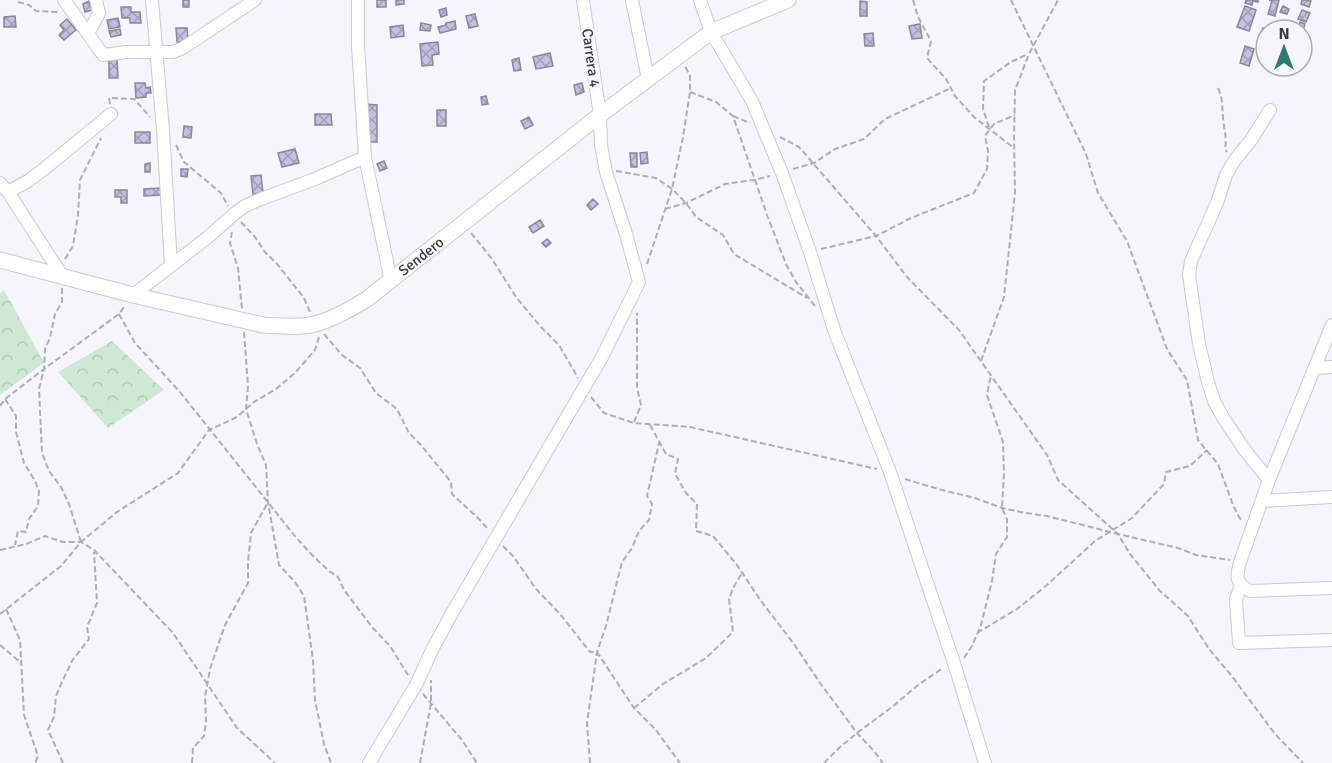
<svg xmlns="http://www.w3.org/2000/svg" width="1332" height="763" font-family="Signika,sans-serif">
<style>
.park{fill:url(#park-crowns)}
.building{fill:url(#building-cross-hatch);stroke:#898893;stroke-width:1.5}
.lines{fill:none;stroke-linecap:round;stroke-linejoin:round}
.minor-casing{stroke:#cac9d5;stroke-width:14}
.major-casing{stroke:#cac9d5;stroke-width:17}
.path{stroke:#adadb3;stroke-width:2;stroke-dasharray:6 3;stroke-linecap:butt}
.minor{stroke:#fff;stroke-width:12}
.major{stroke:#fff;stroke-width:15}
.labels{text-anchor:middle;stroke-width:5;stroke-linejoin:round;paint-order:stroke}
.street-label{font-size:15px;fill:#3b3b3f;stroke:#f6f5fd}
</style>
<defs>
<pattern id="park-crowns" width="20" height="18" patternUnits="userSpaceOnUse" patternTransform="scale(1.5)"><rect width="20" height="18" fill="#cde8d4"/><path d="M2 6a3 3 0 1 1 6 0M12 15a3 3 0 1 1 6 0" fill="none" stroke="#b1c8b7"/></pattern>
<pattern id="building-cross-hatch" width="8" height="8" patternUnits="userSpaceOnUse" patternTransform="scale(1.5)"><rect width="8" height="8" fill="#c5bfe4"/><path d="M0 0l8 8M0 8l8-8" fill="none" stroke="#a19cba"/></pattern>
</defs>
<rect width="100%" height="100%" fill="#f6f5fd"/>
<!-- park -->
<path class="park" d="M4 290 44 363 0 395V294Z
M112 341 164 390 108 428 58 372Z"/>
<!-- building -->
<path class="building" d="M183 0H189V7H183Z
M377 0H386V7H377Z
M396 0H404V4L396 5Z
M1246 0H1258V2L1253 1 1252 5 1245 3Z
M1269 0H1279L1275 16 1268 14 1272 1Z
M1302 0H1311L1309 7 1301 4Z
M89 1 92 10 85 12 83 4Z
M860 1 867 2V16H860Z
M1245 6 1256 10 1249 31 1237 27Z
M1283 6 1289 9 1287 14 1280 12Z
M121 7H131V12H140L141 23H130V18H122Z
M446 8 447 15 441 17 439 10Z
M1302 10 1310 13 1306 22 1298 19Z
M475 14 478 26 469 28 466 16Z
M15 16 16 27H4V17Z
M118 18 120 27 109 29 107 20Z
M67 19 76 30 64 40 59 35 64 30 60 25Z
M455 21 456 29 440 33 438 27 446 25V23Z
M1300 22 1305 24 1303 30 1298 28Z
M421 23 431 25 430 31 420 30Z
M920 24 922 38 912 39 909 26Z
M403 25 404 36 391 38 390 27Z
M176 28H187L188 42H177Z
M1263 28 1268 29 1266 30 1264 38 1259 36Z
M120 29 121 35 111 37 109 31Z
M873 33 874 46H865L864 34Z
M438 42 439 54 432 55 433 65 422 66 420 44Z
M1245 46 1254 49 1249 66 1240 63Z
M550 53 553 66 536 69 533 57Z
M519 58 521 70 514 71 512 60Z
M117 59 118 78H109V60Z
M135 83H145L146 88 150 87 151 93H146V97L136 98Z
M582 83 584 92 576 95 574 85Z
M486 96 488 104 482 105 481 97Z
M365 104 377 105V142H365Z
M437 110H446V126H437Z
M315 114H331L332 125H315Z
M529 117 533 125 525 129 521 121Z
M184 126 192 127 191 138 183 137Z
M135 132H150V143H135Z
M295 149 299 163 282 167 278 153Z
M647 152 648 163 641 164 640 153Z
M630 153H637V167H631Z
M384 161 387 168 380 171 377 164Z
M150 163V172H145V164Z
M181 169H188L187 177 181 176Z
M261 175 263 193 253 194 251 176Z
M161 188V195L144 196V189Z
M115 190H127V203H121V197H115Z
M593 199 598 204 591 210 587 205Z
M540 220 544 226 533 233 529 227Z
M547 239 551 243 546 247 542 243Z"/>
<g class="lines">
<!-- minor casing -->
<g class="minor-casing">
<path id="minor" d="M64 0 103 55 127 52H173L183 48 255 0
M152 0 163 130 171 265
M358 0V46L365 157 391 281
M632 0 648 79
M700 0 711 32 752 101 782 173 810 252 834 330 890 472 954 663 985 763
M88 34 99 13 96 0
M0 183 8 192 63 277
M8 192 28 181 44 169 111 114
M133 295 207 238 234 214 245 206 261 199 315 179 365 157
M1332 325 1269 480 1240 562C1236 577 1235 583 1250 591L1332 588
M1315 368 1332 367
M1269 480 1244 449 1224 419 1214 401 1208 382 1199 344 1189 275 1191 261 1217 203 1226 175 1234 161 1251 140 1270 110
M1262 501 1332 497
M1241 586 1236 599 1239 643 1332 640
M369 763 416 685 432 650 452 613 602 357 639 282 626 234 606 172 601 145 600 115 583 0"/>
</g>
<!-- major casing -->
<g class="major-casing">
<g id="major">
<path id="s1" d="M0 260 133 295 263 325C279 326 299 328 315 324 334 319 351 309 367 299L600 115 711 32 788 0"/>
</g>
</g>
<!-- path -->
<path class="path" d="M913 0 918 17 931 41 927 58 946 79 955 96 974 117 1014 148
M1011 0 1086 154 1098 193 1127 241 1167 349 1187 380 1198 440 1218 464 1233 505 1239 517 1243 522
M18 2 29 5 36 11 60 12
M1218 88C1223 98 1222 107 1223 118 1224 129 1227 137 1225 149L1227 152
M690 92 716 102 733 116 767 215 786 264 796 282 815 306
M110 104 109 98 134 99 150 117
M733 116 750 123
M989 127 983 109 984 81 1011 62 1028 54
M780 137 799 147 876 236 907 277 959 330 1047 455 1058 480 1118 534 1178 548 1196 555 1230 560
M176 145 184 162 221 193 228 206
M793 169 814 163 835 149 864 139 885 119 951 88
M616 171 656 178 672 189 686 203 696 217 723 235 734 254 807 298
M665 209 686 203 725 184 754 180 770 176
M241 222 255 237 265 252 278 265 304 298 310 312
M232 232 230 243 238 268 242 309
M471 233 492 259 516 297 540 326 559 345 578 378
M821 249 876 236 911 218 974 193 987 169 988 151 985 136 994 124 1015 115
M65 259 73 246 78 215 80 180 101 138
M647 264 672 189 683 137 690 92V76L685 66
M62 288V302L55 314 50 338 45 349 44 369 39 389 42 453 49 471 61 487 69 504 81 542
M119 314 135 343 180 392 294 535 312 555 329 571 338 577 344 590 372 627 390 646 408 675
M244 332 248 386 246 409 257 444 266 465 268 502 279 565 295 582 304 596 313 660 315 700 324 744 331 763
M324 334 342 355 360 368 376 393 397 409 409 433 421 445 451 482 452 494 478 518 489 530
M981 361 1004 297 1015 193 1014 138 1015 90 1029 54 1058 0
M591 397 604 413 634 423 690 427 877 469
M5 399 16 416V432L24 463 35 481 39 491 38 506 29 519 26 532 18 531 15 545
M0 406 5 399 44 369 119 314 124 307
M634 422 641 405 637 388V313
M650 425 666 454 678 459 675 474 686 493 697 504 696 531 713 536 737 565 761 601 794 644 820 683 857 733 874 751 883 763
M905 479 938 489 975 498 1002 508 1026 513 1047 516 1118 534 1130 554 1160 591 1188 616 1209 649 1231 675 1275 734 1303 763
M503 546 513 556 536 589 560 614 590 652H597L634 708 656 730 680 763
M0 550 26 544 45 536 63 542H81L94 550 173 633 237 728 275 763
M6 609 20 640 24 715 38 756 35 763
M0 614 61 566 81 542 117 512 178 473 209 430 237 417 254 402 276 389 295 373 315 350 319 337
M977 633 1017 609 1047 585 1095 541 1132 518 1164 484 1166 472 1190 466 1207 450
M0 645 20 662
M964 658 972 646 981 625 992 581 996 554 1007 537V519L1002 508 1004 474 1003 442 987 395 991 375
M423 694 462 740 477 763
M634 708 663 684 706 658 733 632 729 599 733 588 742 573
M63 763 48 730 54 717 56 696 62 682 72 661 89 639 87 627 97 603 94 552
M192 763 193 748 204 736 206 721 205 697 210 669 225 625 248 583V562L251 533 267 504
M420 763 431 703V680
M590 763 587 723 597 652 606 626 622 562 632 548 639 531 649 520 652 504 647 496 659 443
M824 763 840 747 857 733 892 707 918 685 943 668"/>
<!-- minor -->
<use href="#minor" class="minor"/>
<!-- major -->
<use href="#major" class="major"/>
</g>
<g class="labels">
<!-- street labels -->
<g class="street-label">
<text transform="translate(591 58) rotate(82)" y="5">Carrera 4</text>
<text dy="5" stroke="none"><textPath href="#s1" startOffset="450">Sendero</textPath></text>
</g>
</g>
<!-- north arrow -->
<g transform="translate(1284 48)"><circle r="28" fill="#f6f5fd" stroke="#ababb1" stroke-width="1.5"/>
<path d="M0-4.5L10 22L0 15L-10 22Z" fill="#307976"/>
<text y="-9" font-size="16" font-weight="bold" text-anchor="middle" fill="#3b3b3f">N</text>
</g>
</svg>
